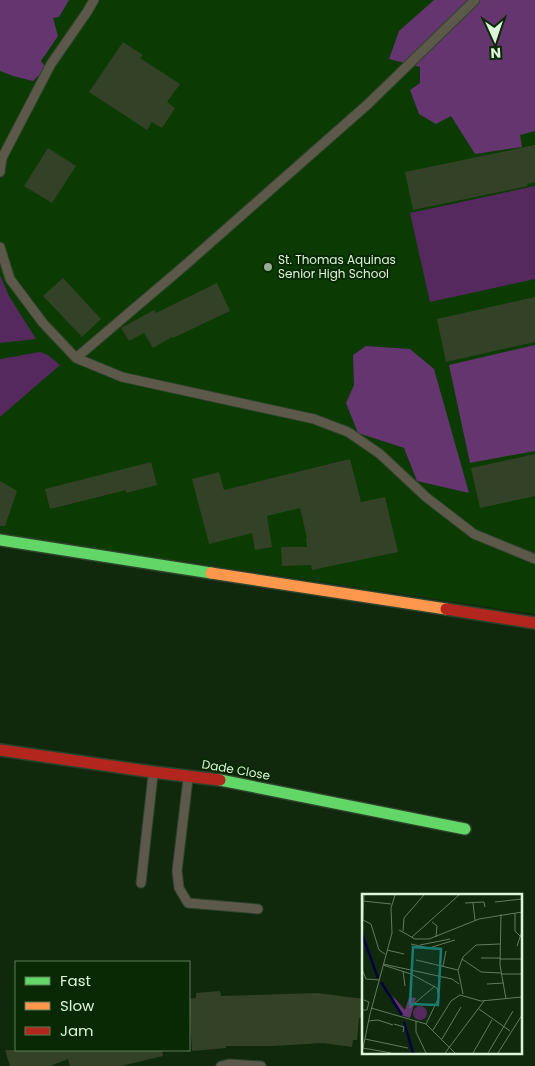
<svg xmlns="http://www.w3.org/2000/svg" width="535" height="1066" font-family="Poppins,sans-serif">
<style>
.built{fill:#0b3b03}
.green{fill:#55295e}
.forest{fill:#64356e}
.building{fill:#334227}
.lines{fill:none;stroke-linecap:round;stroke-linejoin:round}
.lane-casing{stroke:#2e432c;stroke-width:11}
.fast-casing{stroke:#2e432c;stroke-width:14}
.slow-casing{stroke:#2e432c;stroke-width:14}
.jam-casing{stroke:#2e432c;stroke-width:14}
.lane{stroke:#5c594a;stroke-width:9}
.fast{stroke:#63d668;stroke-width:11}
.slow{stroke:#ff974d;stroke-width:11}
.jam{stroke:#b3261e;stroke-width:11}
.poi-dot{fill:#95ad91;stroke:#082903;stroke-width:2}
.labels{text-anchor:middle;stroke-width:4;stroke-linejoin:round;paint-order:stroke}
.poi-label{font-size:12px;fill:#dcf4d8;stroke:#082903;text-anchor:start}
.street-label{font-size:12px;fill:#dcf4d8;stroke:#082903}
.inset-river{fill:none;stroke:#01043f;stroke-width:2.5}
.inset-road{fill:none;stroke:#627a5e;stroke-width:1}
.view{fill:#197c73;fill-opacity:0.15;stroke:#197c73;stroke-width:2.5}
.inset-edge{fill:none;stroke:#dcf4d8;stroke-width:2.5}
</style>
<rect width="100%" height="100%" fill="#10290d"/>
<!-- built -->
<path class="built" d="M0 0H535V614L0 534Z"/>
<!-- green -->
<path class="green" d="M535 186V279L430 302 410 213Z
M0 275 9 296 36 339 0 343Z
M40 352 48 355 60 365 0 417V359Z"/>
<!-- forest -->
<path class="forest" d="M0 0H69L59 17 53 18 58 36 41 61 46 68 33 81 13 76 0 71Z
M434 0H535V131L520 135 522 147 475 154 451 116 436 124 419 114 410 90 420 83V67L389 59 399 31Z
M535 345V451L470 463 449 365Z
M366 346 410 349 434 369 469 493 417 481 404 448 358 433 346 403 354 385 353 355Z"/>
<!-- building -->
<path class="building" d="M123 42 143 55 140 58 180 84 167 102 175 108 162 128 152 122 147 130 89 92Z
M535 145V182L527 184 528 186 413 210 405 172Z
M48 148 76 166 52 203 24 186Z
M63 278 101 319 82 337 43 296Z
M217 283 230 311 173 338 172 337 153 348 144 333 129 341 121 328 154 310 156 313Z
M535 297V342L446 362 437 319Z
M535 454V496L480 508 471 468Z
M350 459 361 502 385 497 398 552 312 570 311 565 282 566 281 547H307L306 538H307L300 508 267 516 272 547 255 550 252 533 209 544 192 479 219 472 224 490Z
M151 462 157 485 126 493V490L50 509 45 489Z
M0 481 17 491 5 526H0Z
M220 991 221 996 317 993 364 999V1018H359L357 1040H353L352 1047 323 1043 273 1046H226V1048L192 1051 189 999 196 998V993Z
M5 1050H162L163 1056 121 1066H70L68 1059 50 1066H10Z"/>
<g class="lines">
<!-- lane casing -->
<g class="lane-casing">
<path id="lane" d="M0 172 2 158 51 64 87 12 94 0
M0 247 10 279 43 323 76 358 122 377 314 419 348 432 380 454 426 497 474 534 535 559
M76 358 183 267 368 104 475 0
M188 779 177 871 179 888 188 903 258 909
M141 883 153 775
M221 1066 229 1064 261 1066"/>
</g>
<!-- fast casing -->
<g class="fast-casing">
<path id="fast" d="M0 540 211 573
M220 780 465 829"/>
</g>
<!-- slow casing -->
<g class="slow-casing">
<path id="slow" d="M211 573 446 609"/>
</g>
<!-- jam casing -->
<g class="jam-casing">
<path id="jam" d="M446 609 535 623
M0 750 153 772 220 780"/>
</g>
<!-- lane -->
<use href="#lane" class="lane"/>
<!-- fast -->
<use href="#fast" class="fast"/>
<!-- slow -->
<use href="#slow" class="slow"/>
<!-- jam -->
<use href="#jam" class="jam"/>
</g>
<!-- markers -->
<circle class="poi-dot" cx="268" cy="267" r="5"/>
<g class="labels">
<!-- poi labels -->
<g class="poi-label">
<text x="278" y="264">St. Thomas Aquinas<tspan x="278" dy="14">Senior High School</tspan></text>
</g>
<!-- street labels -->
<g class="street-label">
<text transform="translate(236 770) rotate(10)" y="4">Dade Close</text>
</g>
</g>
<!-- overview -->
<g transform="translate(362 894)">
<rect width="160" height="160" fill="#10290d"/>
<path d="M51 119a7 7 0 1 1 14 0a7 7 0 1 1-14 0Z" fill="#55295e"/>
<path d="M30 101 43 116 47 103 54 104 48 124 39 121Z" fill="#64356e"/>
<path class="inset-river" d="M0 40 16 84M19 88 40 121M42 128 51 159"/>
<path class="inset-road" d="M2 1 1 26 9 30 17 56 23 60M1 7 29 10M133 8 160 5M103 9 122 8 123 13M111 9 113 26M153 19V37L160 44M139 20 138 71 144 105M70 28 75 32 74 43M37 36 53 45H67L117 25 160 18M41 37 42 24 62 1M50 43 97 1M49 50 67 54 93 46M58 51 88 45M155 52 160 37M25 56 42 60M119 64H138M100 65 119 78 139 79M138 65H160M54 66 96 76M21 70 90 85 97 90M21 71 49 80 75 94 77 103 64 130M81 72 84 57M0 75 4 85 17 86M41 77 43 92M139 80H160M125 90 142 89M101 100 96 76 101 63 114 51 138 50M9 114 64 130 93 159M47 114 73 92M117 115 148 137M0 116H5L7 108 2 106M6 127 16 126 31 131M54 127V138L64 159M32 130 42 133 41 138M71 136 89 107 98 101 119 107 160 103M3 145 46 154M80 145 99 113M1 154 29 159M0 159 8 120 30 39 29 14 33 1M83 159 122 107M111 159 130 126M126 159 151 117M136 159 160 121"/>
<path class="view" d="M51 53 79 55 76 111 48 110Z"/>
<rect width="160" height="160" class="inset-edge"/>
</g>
<!-- legend -->
<rect x="15" y="961" width="175" height="90" fill="#082903" stroke="#5d7a58"/>
<rect x="25" y="977" width="25" height="8" fill="#63d668" stroke="#5d7a58"/>
<text x="60" y="986" font-size="15" fill="#dcf4d8">Fast</text>
<rect x="25" y="1002" width="25" height="8" fill="#ff974d" stroke="#5d7a58"/>
<text x="60" y="1011" font-size="15" fill="#dcf4d8">Slow</text>
<rect x="25" y="1027" width="25" height="8" fill="#b3261e" stroke="#5d7a58"/>
<text x="60" y="1036" font-size="15" fill="#dcf4d8">Jam</text>
<!-- north arrow -->
<g transform="translate(495 40) rotate(177)" stroke="#082903" stroke-width="4" paint-order="stroke">
<path d="M0-4L9 19L0 12L-9 19Z" fill="#dcf4d8"/>
<text y="-8" font-size="14" font-weight="bold" text-anchor="middle" fill="#dcf4d8">N</text>
</g>
</svg>
